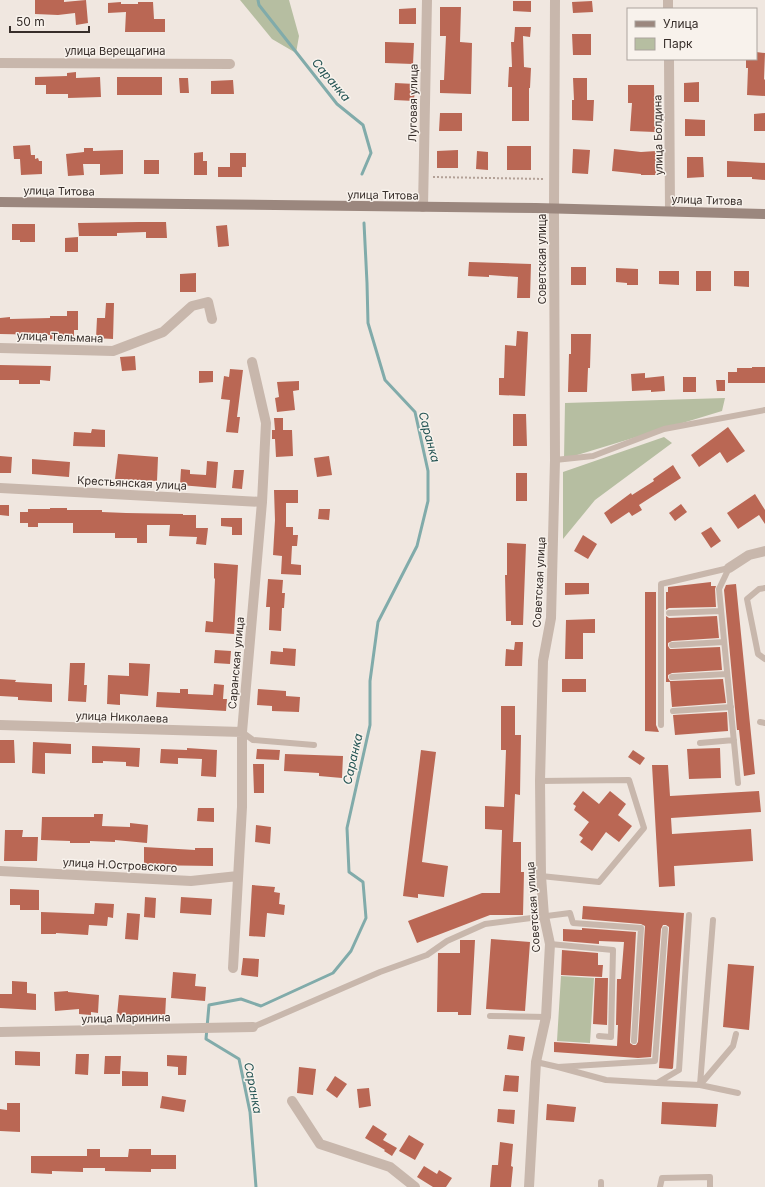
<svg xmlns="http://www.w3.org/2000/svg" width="765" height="1187" font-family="Inter,sans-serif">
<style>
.green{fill:#b6bea1}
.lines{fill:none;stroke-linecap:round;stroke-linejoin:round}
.stream{stroke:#81abaa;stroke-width:3}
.building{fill:#ba6754}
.path{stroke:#b3a197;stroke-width:2;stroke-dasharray:2 2;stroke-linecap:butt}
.service{stroke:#c8b7ac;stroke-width:6}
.minor{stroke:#c8b7ac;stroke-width:10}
.secondary{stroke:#9b877e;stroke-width:10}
.labels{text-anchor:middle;stroke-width:3;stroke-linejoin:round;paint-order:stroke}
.street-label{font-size:11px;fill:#372e2a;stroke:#f8f2ec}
.water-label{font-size:12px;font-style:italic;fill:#245454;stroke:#f8f2ec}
</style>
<rect width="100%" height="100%" fill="#f0e7e0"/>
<!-- green -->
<path class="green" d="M240 0H289L299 36 296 53 272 39Z
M725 398 722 411 564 459 565 403Z
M664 437 672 443 595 500 563 539V472Z
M561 976 594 978 590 1043 557 1041Z"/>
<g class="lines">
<!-- stream -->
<path class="stream" d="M258 0 259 5 337 104 363 125 371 153 362 174
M256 1187 250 1112 239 1059 206 1039 209 1005 241 999 261 1006 333 973 351 951 366 918 363 882 349 872 347 828 370 725V681L378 622 417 546 428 501V471L415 412 385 380 368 323 367 283 364 223"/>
</g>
<!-- building -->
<path class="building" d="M35 0H64V2L86 0 88 23 76 25 75 13 58 15 35 14Z
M513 1H531V12L513 11Z
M592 1 593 12 573 13 572 2Z
M121 2V4H138V2H153L154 19H165V32H125L126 12 108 13V3Z
M440 7H461L460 42 472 43 471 94 440 93V80H444L446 36H440Z
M416 8V24H399V9Z
M515 27H531L530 37 523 36 524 67 531 68 530 88H529V121H512V87H508L509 67H512L511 42H514Z
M572 34H591V55H573Z
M385 42 414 43 413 64 385 63Z
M756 52 765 53 764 79 765 80V96L747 95 748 68H746V59H756Z
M76 72V78L100 77 101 97 68 98V94H46V85H35V77L67 76V73Z
M117 77H162V95H117Z
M179 78H188L189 93H180Z
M573 78H587V100H594L593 121 572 120V100H574Z
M233 80 234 94H211V81Z
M699 82V102H684V83Z
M395 83 415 84 414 101 394 100Z
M628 85H654L655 132 630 131 632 103H628Z
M440 113H462V131H439Z
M765 113V131H754V114Z
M685 119 705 120V136H685Z
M30 145 31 155H35V159L38 158 39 161H42V174L21 175 20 159H14L13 146Z
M507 146H531V170H507Z
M84 148H93V151L123 150V174L100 175V164H83L84 175 68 176 66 154 84 152Z
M573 149 590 150 588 174 572 173Z
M614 149 641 152 656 151V175H641V174L612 171Z
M458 150V168H437V151Z
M477 151 488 152V170L476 169Z
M203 152V161H207V175H194V153Z
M230 153H246V167H242V177H218V167H230Z
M687 157H703L704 177 687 178Z
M144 160H159V174H144Z
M727 161 765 163V180L752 179V177H727Z
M139 222H166L167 238H146V232L117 233V236H79L78 223Z
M12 224H35V242H20V240H12Z
M227 225 229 246 218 247 216 226Z
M78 237V252H65V238Z
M469 262 531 264 530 298H517L518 277 489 275V277L468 276Z
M571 267H586V285H571Z
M616 268 638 269V285H627V283L616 282Z
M659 271H679V285L659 284Z
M696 271H711V291H696Z
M734 271H749V287L734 286Z
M196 273V292H180V274Z
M106 303H114L113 339 96 338 97 318H105Z
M67 311H78V330H74V339H50V335L0 334V318L10 317V319L50 318V316H67Z
M517 331 528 332 525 396 499 395V378H504L505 345 516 346Z
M571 334H591L590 368H588L587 392H568L569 354H571Z
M135 356 136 370 122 371 120 357Z
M0 365 51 366 50 381 40 380V384H19V380H0Z
M752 367H765V383H728V372H737V368H752Z
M230 369 243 370 237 417H240L238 433 226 432 230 400 221 399 224 376 229 377Z
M199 371H213V382L199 383Z
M645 373V378L664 376 665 391 651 392V390L632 391 631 374Z
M683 377H696V392H683Z
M716 380H725V391H717Z
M299 381V390L293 391 295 410 277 412 275 398 279 397 277 382Z
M513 414H526L527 446H513Z
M274 418H283V430H292L293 456 276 457 275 439H272V430H275Z
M728 427 745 451 727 463 720 452 699 467 691 455Z
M92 429 105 430V447L73 446 74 432 91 433Z
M118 454 158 457 157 481 115 479Z
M0 456 12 457 11 473H0Z
M329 456 332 475 317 477 314 458Z
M32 459 70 462 69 477 32 474Z
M207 461 218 462 216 488 180 485 181 469 190 470V474L206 475Z
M673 465 681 478 639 505 642 510 632 516 629 512 611 524 604 513 631 493 632 495 654 481 653 479Z
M234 470H244L242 489 232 488Z
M516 473H527V501H516Z
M274 490H298V503H286V527H293V535H298L297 546H292L291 564 301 565V575L281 574 282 556 273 555 275 520Z
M755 494 765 510V524L759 515 738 529 727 513Z
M681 504 687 512 675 521 669 513Z
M0 505H9V516L0 515Z
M50 508H67V510H102V512L126 513 183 514V515H196V528H208L206 545 196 544 197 537 169 536 170 525H147V543H137V538H115V533H73V523H38V527H28V523H20V512H28V509H50Z
M319 509H330L329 520 318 519Z
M221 518H242V535H232V527L221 526Z
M711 527 721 541 711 548 701 533Z
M583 535 597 544 588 559 574 551Z
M507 543 526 544 523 625H511V621H506L505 575H507Z
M214 563 238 565 234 634 205 632 206 621 213 622 215 579 214 578Z
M268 579 283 580 282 593H285L284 608H282L281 631 269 630 270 607H266Z
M711 582V586H716L715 589 716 607 669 608 666 610V592H668V587Z
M565 583H589V594L565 595Z
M736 584 755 774 744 776 739 730H737L724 590 726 585Z
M645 592H656V725L659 732 645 731Z
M666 616 669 618 717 616 719 638 672 641 668 643V646L670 649H672L720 647 722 670 672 673 668 675V678L670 681H672L723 679 726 703 672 707 670 682H666Z
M595 619V633H583V659H565L566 620Z
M515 642H523L522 666H505L506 649 514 650Z
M283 648 296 649 295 666 270 664 271 651 283 652Z
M215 650 231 651 230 664 214 663Z
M70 663H85L84 685H87L86 702 68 701Z
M129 663 150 664 148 696 120 694V705L107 704 108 675 129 676Z
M0 679 16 680 15 682 52 684V702L18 700V697L0 696Z
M562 679H586V692H562Z
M214 684 224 685 223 699H227L226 711 156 707 157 692 180 693V689H188V694L213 695Z
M258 689 286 691V696L300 697 299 712 272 711V706L257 705Z
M501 706H515V735H521L520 795 515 794 513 842H521V872H524L523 915H490L417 943 408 921 482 893H500L502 830 485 829V806L504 807 506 750H501Z
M727 712 728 731 675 735 673 715Z
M0 740H14L15 763H0Z
M33 742 71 744V754L45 753V774L32 773Z
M92 746 140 748 139 767 126 766V762L103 761V763H92Z
M187 748 217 750 216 777 201 776 202 759 178 758V764L160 763 161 749 187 750Z
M720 748 721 778 689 779 687 749Z
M257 749 280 750 279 760 256 759Z
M421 750 436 752 422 862 448 866 444 897 418 894V898L403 896Z
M633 750 645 758 640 765 628 757Z
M285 754 343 756 342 778 319 776V773L284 771Z
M253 764H264V793H254Z
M652 765H668L670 796 759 791 761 812 671 818 672 834 751 829 753 861 674 866 675 886 659 887Z
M583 791 599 804 610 791 626 804 618 815 632 826 619 842 606 832 592 851 580 842 583 838 579 835 589 822 574 810 576 806 573 804Z
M198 808H214V822L197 821Z
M94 814H103L102 826 130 827V823L148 825 147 843 115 840V842L90 841V843H70V841L41 840 42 817H94Z
M256 825 271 827 270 844 255 842Z
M5 830H23L22 837H38L37 861H4Z
M144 847 195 850V848H213V866L144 865Z
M252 885 275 887 274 892 280 893 279 904 285 905 284 915 267 913 265 937 249 936Z
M10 889 39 890V910H20V905H10Z
M145 897 156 898 155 918 144 917Z
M181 897 212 899 211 915 180 913Z
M95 903 114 904 113 918 108 917 107 926 89 925 88 935 56 933V934H41V912L94 914Z
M583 906 684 913 673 1068 672 1069 659 1068 669 929V927L666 925H663L661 929 651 1057 638 1058 554 1052V1042L617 1046 618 1025H616L617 979H621L624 942 599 941V944L563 941V929L582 930V928L636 932 630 1041V1043L633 1045H636L638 1042 645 926 641 924 582 919Z
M127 913 140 914 138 940 125 939Z
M491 939 530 942 525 1011 486 1009Z
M460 940H475L471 1015H458V1012H437L438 953H460Z
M562 950 598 953V965H603L602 977 561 975Z
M243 958 259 959 258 977 241 975Z
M728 964 754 966 749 1030 723 1027Z
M173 972 196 974 195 986 206 987 205 1001 171 998Z
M595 978H608L607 1025 593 1024Z
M12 981 27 982V993L36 994V1010L0 1008V994H12Z
M68 991V992L99 995 98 1013 91 1012V1015L79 1014V1009L55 1011 54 992Z
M119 995 166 998 165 1017 117 1015Z
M509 1035 525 1037 523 1051 507 1049Z
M15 1051 40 1052V1066L15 1065Z
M76 1054H89L88 1075 75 1074Z
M167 1055 187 1056 186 1075H178V1067L167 1066Z
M105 1056H121L120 1074H104Z
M299 1067 316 1069 313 1095 297 1093Z
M122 1071 148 1072V1086H122Z
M505 1075 519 1076 518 1092 503 1091Z
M335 1076 347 1084 337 1098 326 1090Z
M369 1088 371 1106 359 1108 357 1089Z
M162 1096 186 1100 184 1112 160 1108Z
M662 1102 718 1104 716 1127 661 1124Z
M7 1103H20V1132L0 1131V1109L7 1110Z
M547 1104 576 1107 574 1122 546 1120Z
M498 1109 515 1110 514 1124 497 1122Z
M373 1125 387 1134 383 1140 397 1148 392 1156 384 1151 385 1150 365 1138Z
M409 1135 424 1144 415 1160 399 1151Z
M500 1142 513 1144 511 1166 513 1167 511 1187H490L492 1165H498Z
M87 1149H100V1157H128L129 1149H151V1155H176V1169H151V1172L105 1171V1168H83V1172L52 1171V1174L31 1173V1156H87Z
M424 1166 437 1174 439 1170 452 1178 446 1187H433L417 1177Z"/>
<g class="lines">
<!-- path -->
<path class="path" d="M433 177 545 179"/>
<!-- service -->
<path class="service" d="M555 460 593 456 664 429 765 410
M729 568 719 589 738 783
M765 588 759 589 747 599 758 654 765 659
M669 613 721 611
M672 645 724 642
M672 677 727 674
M673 711 731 707
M760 722 765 723
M661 725V584L729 568
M242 732 253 740 314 745
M700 743 734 740
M540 781 629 780 644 828 599 882 541 876
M550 944 613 950 611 1037 599 1036
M490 1016 546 1017
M253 1027 380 972 427 955 447 941 485 924 570 913 573 923 641 928 634 1041
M736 1034 733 1046 700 1085 738 1093
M536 1062 558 1067 655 1061 665 929
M558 1067 606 1080 657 1083 679 1070 689 915
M657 1083 700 1085 713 920
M601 1182V1187
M660 1187 662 1178 710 1177V1187"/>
<!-- minor -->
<path class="minor" d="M668 0V9
M669 59 670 211
M0 63 230 64
M423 207 427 0
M0 348 113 351 163 332 192 306 208 302 212 319
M0 488 262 502
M729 568 749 555 765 551
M0 725 242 732
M0 871 191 881 238 876
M233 968 242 807V732L262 502 266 423 252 362
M0 1032 253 1027
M292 1101 320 1144 390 1167 415 1187
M529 1187 536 1062 546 1017 550 944 544 916 541 876 540 781 543 661 551 618 555 460 554 209 555 0"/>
<!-- secondary -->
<path class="secondary" d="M0 202 536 208 765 214"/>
</g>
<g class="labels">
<!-- street labels -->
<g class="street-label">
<text x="115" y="55">улица Верещагина</text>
<text transform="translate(413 103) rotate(-89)" y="4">Луговая улица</text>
<text transform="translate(658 135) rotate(-91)" y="4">улица Болдина</text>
<text transform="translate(59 191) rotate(1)" y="4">улица Титова</text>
<text transform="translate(383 195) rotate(1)" y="4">улица Титова</text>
<text transform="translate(707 200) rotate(2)" y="4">улица Титова</text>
<text transform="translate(542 259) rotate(-90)" y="4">Советская улица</text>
<text transform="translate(60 337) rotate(2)" y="4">улица Тельмана</text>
<text transform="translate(132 483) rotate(3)" y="4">Крестьянская улица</text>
<text transform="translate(539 582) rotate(-87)" y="4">Советская улица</text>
<text transform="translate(236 663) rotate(-85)" y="4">Саранская улица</text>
<text transform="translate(122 717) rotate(2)" y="4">улица Николаева</text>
<text transform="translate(120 865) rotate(3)" y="4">улица Н.Островского</text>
<text transform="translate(533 907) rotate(-94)" y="4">Советская улица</text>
<text transform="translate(126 1018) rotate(-1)" y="4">улица Маринина</text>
</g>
<!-- water labels -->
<g class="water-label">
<text transform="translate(331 80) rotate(50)" y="4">Саранка</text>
<text transform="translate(429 437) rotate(75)" y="4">Саранка</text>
<text transform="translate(353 759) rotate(-77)" y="4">Саранка</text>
<text transform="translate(253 1088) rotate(79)" y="4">Саранка</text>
</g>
</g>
<!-- legend -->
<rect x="627" y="8" width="130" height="52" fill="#f8f2ec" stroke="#aba49e"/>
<rect x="635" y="21" width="20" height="6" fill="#9b877e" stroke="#aba49e"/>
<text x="663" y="28" font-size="12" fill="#372e2a">Улица</text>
<rect x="635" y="38" width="20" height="12" fill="#b6bea1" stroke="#aba49e"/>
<text x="663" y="48" font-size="12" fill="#372e2a">Парк</text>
<!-- scale -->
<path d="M10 26v6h79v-6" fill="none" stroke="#372e2a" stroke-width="2"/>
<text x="16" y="26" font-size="12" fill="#372e2a" stroke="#f8f2ec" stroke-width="3" paint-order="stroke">50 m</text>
</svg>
